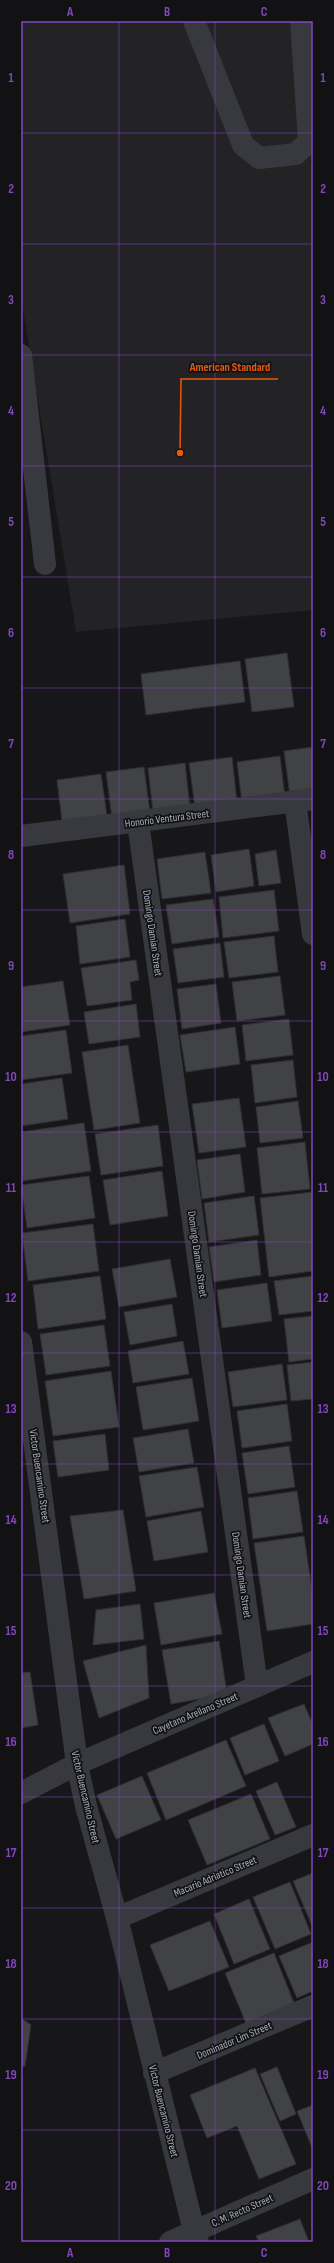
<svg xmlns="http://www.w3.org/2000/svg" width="334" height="2263" font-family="'Sofia Sans Condensed',sans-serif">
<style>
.built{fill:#232326}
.building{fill:#414246;stroke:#313135}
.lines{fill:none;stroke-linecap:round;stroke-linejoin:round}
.minor{stroke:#38393e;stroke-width:22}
.grid{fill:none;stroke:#8446be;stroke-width:1;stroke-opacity:0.55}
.labels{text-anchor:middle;stroke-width:3.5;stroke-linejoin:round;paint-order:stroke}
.street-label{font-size:11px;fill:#a8afb9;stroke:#121214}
.leader{fill:none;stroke:#e8590c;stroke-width:1.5}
.callout-dot{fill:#e8590c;stroke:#121214;stroke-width:1.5}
.callout-label{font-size:12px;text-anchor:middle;font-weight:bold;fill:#e8590c;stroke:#121214;stroke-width:3.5;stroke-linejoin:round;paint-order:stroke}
.neatline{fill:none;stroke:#8446be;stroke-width:1.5}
.grid-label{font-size:13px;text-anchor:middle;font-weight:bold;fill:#8446be}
</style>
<rect width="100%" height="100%" fill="#171719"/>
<!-- built -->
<path class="built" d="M21 21H313V610L76 632 21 296Z"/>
<!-- building -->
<path class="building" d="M287 653 294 707 252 712 245 659Z
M240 661 245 702 146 715 141 674Z
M313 747V793L290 796 284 751Z
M280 756 285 798 242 803 237 762Z
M232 757 237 802 195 807 189 763Z
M185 763 190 808 153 812 148 768Z
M144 767 150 813 112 818 106 772Z
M101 774 107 816 62 821 57 780Z
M249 849 254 886 216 892 211 855Z
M276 850 281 883 259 886 255 854Z
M205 852 211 893 162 899 157 859Z
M124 865 130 914 70 923 63 874Z
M274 890 279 931 223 938 219 897Z
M213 899 219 937 172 944 166 905Z
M125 919 130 957 80 964 76 926Z
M274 936 278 972 229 978 224 942Z
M220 943 224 977 178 983 173 949Z
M136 960 139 980 130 982 132 1000 87 1006 81 968Z
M280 976 285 1015 237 1021 232 982Z
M63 981 70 1025 21 1032V987Z
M216 984 221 1023 182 1029 177 989Z
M136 1004 140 1037 89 1044 84 1012Z
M289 1019 293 1055 246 1061 242 1025Z
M235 1027 240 1064 186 1072 180 1035Z
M66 1030 72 1073 21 1080V1036Z
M128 1045 140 1123 94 1130 82 1052Z
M293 1060 297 1097 255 1103 251 1065Z
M62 1078 68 1119 21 1126V1084Z
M239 1098 246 1147 199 1153 192 1104Z
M298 1101 303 1138 260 1143 256 1107Z
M84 1123 91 1171 22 1181 21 1132Z
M158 1125 163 1166 101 1175 95 1134Z
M305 1142 310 1189 262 1194 257 1148Z
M240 1154 245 1192 202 1199 197 1160Z
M162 1171 168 1216 110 1225 103 1180Z
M89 1176 95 1218 27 1228 21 1185Z
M313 1192V1271L269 1277 260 1198Z
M254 1196 259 1235 209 1242 204 1203Z
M93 1224 99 1271 28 1281 22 1233Z
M257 1240 261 1275 214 1282 209 1247Z
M170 1259 177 1297 119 1307 112 1269Z
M100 1276 106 1319 38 1329 33 1285Z
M313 1276V1311L279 1315 274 1281Z
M267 1283 272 1321 222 1328 217 1290Z
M172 1304 177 1336 130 1345 124 1312Z
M313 1316V1359L289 1362 284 1319Z
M104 1325 110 1366 46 1375 40 1334Z
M183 1341 189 1374 133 1383 128 1351Z
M313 1362V1399L291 1401 287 1365Z
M282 1364 287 1400 233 1407 228 1372Z
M111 1371 119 1427 53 1436 45 1381Z
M192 1378 199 1421 143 1430 136 1387Z
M287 1404 292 1441 242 1448 237 1411Z
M188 1429 194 1463 139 1472 133 1438Z
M105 1434 109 1470 58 1477 53 1441Z
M289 1446 295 1487 248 1494 242 1453Z
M197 1467 204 1507 146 1517 139 1476Z
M297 1491 303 1532 253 1539 248 1498Z
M123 1510 136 1591 84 1599 70 1516Z
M201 1511 208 1552 154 1561 147 1521Z
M304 1536 313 1597V1624L267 1631 254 1543Z
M214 1593 222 1634 161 1645 154 1603Z
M140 1604 144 1639 93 1645 96 1610Z
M219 1641 227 1694 171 1704 162 1650Z
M146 1645 149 1698 99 1718 83 1661Z
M30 1672 38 1725 21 1728V1673Z
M304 1704 313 1725V1744L285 1756 268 1718Z
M264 1724 279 1761 245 1775 230 1738Z
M226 1740 246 1786 166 1820 147 1773Z
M142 1776 161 1820 116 1839 97 1795Z
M277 1782 296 1827 275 1835 256 1791Z
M251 1794 270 1839 207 1865 188 1820Z
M313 1873V1928L293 1881Z
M290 1882 311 1934 275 1949 253 1897Z
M249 1899 270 1949 234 1964 214 1914Z
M210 1921 229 1967 169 1991 150 1945Z
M313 1942V1991L297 1998 279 1956Z
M274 1953 296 2008 248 2028 225 1973Z
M21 2018 31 2025 25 2066H21Z
M277 2067 296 2114 280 2121 260 2074Z
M255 2068 296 2164 259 2179 237 2126 207 2138 190 2095Z
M313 2105V2150L297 2111Z
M300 2219 309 2242H259L256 2236Z"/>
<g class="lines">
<!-- minor -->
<path class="minor" d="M194 21 243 145 259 158 296 154 309 141 301 21
M21 355 45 564
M295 801 313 934
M138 822 257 1686
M21 836 313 799
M21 1342 77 1764 86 1806 117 1918 194 2231 198 2242
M21 1793 77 1764 313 1662
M117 1918 313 1835
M154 2073 313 2006
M170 2242 313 2179"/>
</g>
<!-- grid -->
<path class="grid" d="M119 21V2242M215 21V2242M21 133H313M21 244H313M21 355H313M21 466H313M21 577H313M21 688H313M21 799H313M21 910H313M21 1021H313M21 1132H313M21 1242H313M21 1353H313M21 1464H313M21 1575H313M21 1686H313M21 1797H313M21 1908H313M21 2019H313M21 2130H313"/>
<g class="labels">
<!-- street labels -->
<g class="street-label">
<text transform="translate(167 818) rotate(-7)" y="4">Honorio Ventura Street</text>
<text transform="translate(153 933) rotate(82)" y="4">Domingo Damian Street</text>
<text transform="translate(198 1254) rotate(82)" y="4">Domingo Damian Street</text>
<text transform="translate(40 1476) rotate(82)" y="4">Victor Buencamino Street</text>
<text transform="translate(242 1575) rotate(82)" y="4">Domingo Damian Street</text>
<text transform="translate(195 1713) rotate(-23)" y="4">Cayetano Arellano Street</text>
<text transform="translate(86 1797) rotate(77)" y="4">Victor Buencamino Street</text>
<text transform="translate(215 1876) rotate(-23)" y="4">Macario Adriatico Street</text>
<text transform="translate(234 2040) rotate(-23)" y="4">Dominador Lim Street</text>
<text transform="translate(164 2111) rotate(76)" y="4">Victor Buencamino Street</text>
<text transform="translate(242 2210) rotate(-24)" y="4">C. M. Recto Street</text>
</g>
</g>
<!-- callouts -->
<path class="leader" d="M180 453L181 379H278"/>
<circle class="callout-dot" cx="180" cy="453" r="4"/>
<g class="callout-label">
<text x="230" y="371">American Standard</text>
</g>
<!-- border -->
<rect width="334" height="2263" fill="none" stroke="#121214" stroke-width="44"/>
<rect x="22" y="22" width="290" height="2219" class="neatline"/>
<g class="grid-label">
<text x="70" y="16">A</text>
<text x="167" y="16">B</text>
<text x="264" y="16">C</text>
<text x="11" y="82">1</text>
<text x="323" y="82">1</text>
<text x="11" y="193">2</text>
<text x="323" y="193">2</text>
<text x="11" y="304">3</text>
<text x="323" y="304">3</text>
<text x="11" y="415">4</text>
<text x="323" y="415">4</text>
<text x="11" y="526">5</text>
<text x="323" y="526">5</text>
<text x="11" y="637">6</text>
<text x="323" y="637">6</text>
<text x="11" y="748">7</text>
<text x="323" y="748">7</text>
<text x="11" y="859">8</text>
<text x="323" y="859">8</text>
<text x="11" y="970">9</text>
<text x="323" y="970">9</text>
<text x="11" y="1081">10</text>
<text x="323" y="1081">10</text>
<text x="11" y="1192">11</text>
<text x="323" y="1192">11</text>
<text x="11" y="1302">12</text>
<text x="323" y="1302">12</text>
<text x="11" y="1413">13</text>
<text x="323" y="1413">13</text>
<text x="11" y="1524">14</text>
<text x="323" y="1524">14</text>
<text x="11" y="1635">15</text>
<text x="323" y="1635">15</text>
<text x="11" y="1746">16</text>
<text x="323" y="1746">16</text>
<text x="11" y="1857">17</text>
<text x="323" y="1857">17</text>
<text x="11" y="1968">18</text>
<text x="323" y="1968">18</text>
<text x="11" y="2079">19</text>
<text x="323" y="2079">19</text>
<text x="11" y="2190">20</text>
<text x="323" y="2190">20</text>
<text x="70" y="2257">A</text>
<text x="167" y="2257">B</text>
<text x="264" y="2257">C</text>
</g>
</svg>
